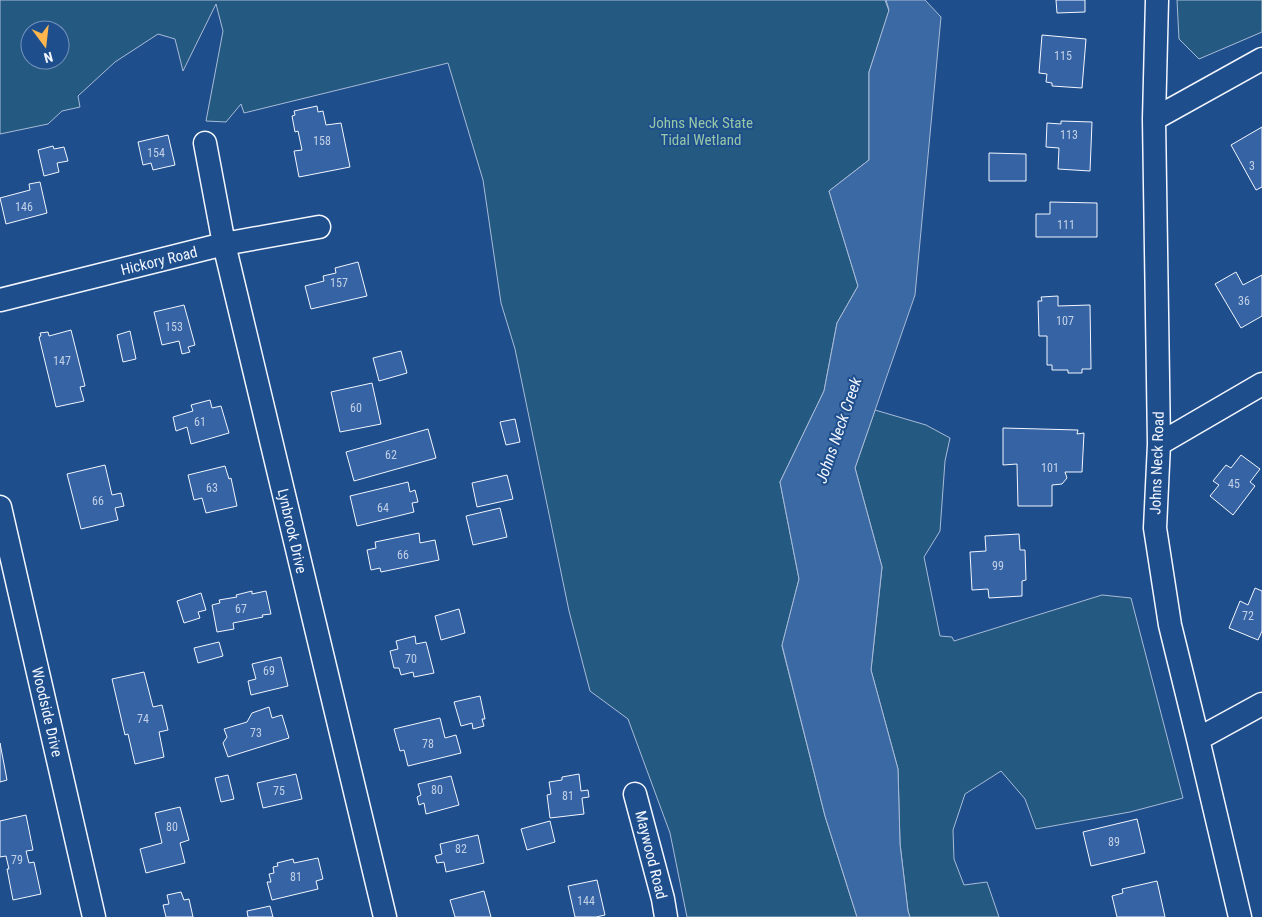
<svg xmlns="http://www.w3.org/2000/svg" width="1262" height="917" font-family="'Roboto Condensed',sans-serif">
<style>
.green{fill:#245a82;stroke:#a8bbd7;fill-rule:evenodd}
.water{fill:#3b69a3;stroke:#a8bbd7}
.building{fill:#3563a3;stroke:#f2f6ff}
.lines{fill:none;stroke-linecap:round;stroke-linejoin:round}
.minor-casing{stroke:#f2f6ff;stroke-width:25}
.minor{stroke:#1f4e8c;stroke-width:22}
.labels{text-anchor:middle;stroke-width:4;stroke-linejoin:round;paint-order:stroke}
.number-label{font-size:12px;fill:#c3d1e8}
.park-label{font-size:15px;fill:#97c8a6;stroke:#1f4e8c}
.street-label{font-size:15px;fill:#f2f6ff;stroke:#1f4e8c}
.water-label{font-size:16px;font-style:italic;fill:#f2f6ff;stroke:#1f4e8c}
</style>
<rect width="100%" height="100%" fill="#1f4e8c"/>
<!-- green -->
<path class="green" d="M0 0H885L889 11 869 72V160L829 191 858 286 837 323 824 391 780 482 799 579 782 646 825 816 857 917H687L670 833 628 719 590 691 569 611 515 349 501 303 483 180 448 63 244 113 241 104 226 122 206 121 223 31 216 4 183 71 175 39 158 34 115 62 78 96 80 107 62 111 48 124 0 134ZM30 30H60V60H30Z
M1177 0H1262V32L1199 59 1179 39Z
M875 410 926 425 950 438 945 461 940 531 924 557 940 636 952 637 954 641 1102 595 1131 598 1183 798 1130 812 1036 829 1025 799 1001 771 965 794 953 830 954 859 964 885 987 882 999 917H910L908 911 900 844 898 769 871 670 882 567 855 468Z"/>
<!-- water -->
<path class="water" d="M886 0H925L941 17 915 295 855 468 882 567 871 670 898 769 900 844 908 911 910 917H857L825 816 782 645 799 579 780 482 824 391 837 323 858 286 829 191 869 160V72L889 10Z"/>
<!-- building -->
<path class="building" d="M1056 0H1085V12L1057 13Z
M1042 35 1086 39 1082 88 1052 86V83L1046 82 1047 74 1039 73Z
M317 106 318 112 323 111 326 125 341 123 350 167 299 177 294 151 302 150 298 131 295 132 292 116 295 115 294 111Z
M1061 121 1092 122 1090 171 1058 169 1059 148 1046 147 1047 123 1061 124Z
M1262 127V187L1256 190 1231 145Z
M168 135 175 165 153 170 151 163 143 165 138 142Z
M53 146 54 149 64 147 68 161 57 163 59 172 44 176 38 150Z
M989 153 1026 154V181H989Z
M40 182 47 213 6 224 0 198 30 190 29 184Z
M1050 202 1097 203V237H1036V214H1050Z
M358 262 367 296 311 309 305 286 324 281 323 276 336 273 335 268Z
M1236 272 1243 285 1262 275V316L1241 328 1215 284Z
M1058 296V306L1090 305 1091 369H1082V373H1068V370H1052V365H1047V336H1039L1038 301H1042L1041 297Z
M184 305 195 345 188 347 190 352 182 354 179 341 162 345 154 312Z
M71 330 85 386 80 387 84 401 56 407 39 337 41 336 40 333 48 332 49 336Z
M130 331 136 359 123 362 117 335Z
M401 351 407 373 379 381 373 358Z
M372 383 381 424 340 432 331 392Z
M210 400 212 408 221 406 229 433 191 444 187 427 176 431 173 417 193 411 191 405Z
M515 419 520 442 506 445 500 422Z
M1003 428 1078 430 1077 434 1084 433 1082 472H1065L1067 478 1062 484 1052 485V506H1018L1017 464 1003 465Z
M428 429 436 458 354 481 346 452Z
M1241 455 1260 469 1250 482 1255 486 1233 515 1210 496 1219 485 1213 481 1226 465 1231 468Z
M105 465 112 495 121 493 124 506 115 508 118 520 81 529 67 474Z
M225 466 229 479 231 478 237 506 206 513 202 498 194 500 188 475Z
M507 475 513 499 477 507 472 483Z
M408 482 410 492 415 490 418 502 412 503 414 512 357 526 350 496Z
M500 508 507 537 473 545 466 516Z
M419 533 420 543 435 540 439 560 381 572 380 568 371 570 367 550 376 548 375 542Z
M1019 534 1020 550H1025L1026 580 1022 581V596L989 598 988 589 972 590 970 552 986 551 985 536Z
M1255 588 1262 591V631L1258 640 1229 628 1240 601 1248 605Z
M252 591V594L266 591 271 614 262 615 263 617 233 623 234 629 217 632 212 605 220 603 219 600 237 597 236 595Z
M201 593 206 610 198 612 200 618 184 623 177 601Z
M459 609 465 633 441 640 435 616Z
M415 636 416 644 426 642 434 673 414 677 413 672 401 675 399 668H394L390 651 398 649 396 641Z
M219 642 223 656 198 663 194 648Z
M281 657 288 686 251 695 248 681 256 679 252 664Z
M144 672 153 707 162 705 168 730 159 732 164 757 135 764 128 734 125 735 112 679Z
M480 696 485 719H482L484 726 473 729 472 723 461 726 454 702Z
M269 707 272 718 282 715 289 738 228 757 223 743 227 737 224 729 247 722 252 713Z
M440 718 445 738 456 735 461 753 408 766 404 750 400 751 394 729Z
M0 743 7 780 0 782Z
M296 774 302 799 263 808 257 783Z
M579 774 581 791 588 790 589 797 582 798 584 814 550 818 547 795 551 794 549 782 562 780V777Z
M228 775 234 799 221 802 215 778Z
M451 776 459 805 426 814 424 803 419 805 417 797 421 795 418 784Z
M180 807 189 840 180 843 185 863 146 873 140 849 162 843 155 813Z
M26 815 33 850 26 851 29 863 34 862 41 894 13 900 7 869H9L6 856 0 857V821Z
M1137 819 1145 853 1091 866 1083 832Z
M550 821 555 842 527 850 521 829Z
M478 835 484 863 446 872 444 862 437 863 435 856 442 854 440 844Z
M318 858 323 879 316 881 318 889 272 900 267 882H271L269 874 274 873 273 867 278 866 277 863 293 859 294 863Z
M597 880 605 915 596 917H575L568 886Z
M1157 881 1165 917H1117L1112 896 1123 893 1122 889Z
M484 891 491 917H455L450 900Z
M181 892 184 900 189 899 193 917H166L163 905 169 904 167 895Z
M270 906 273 917H248L247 911Z"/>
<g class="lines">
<!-- minor casing -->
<g class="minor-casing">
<path id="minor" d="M1157 0 1154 119 1159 444 1155 528 1170 625 1198 739 1240 917
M1154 119 1262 59
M205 143 224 244 385 917
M0 300 224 244 319 227
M1159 444 1262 384
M0 507 94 917
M1198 739 1262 704
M635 794 663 899 666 917"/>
</g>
<!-- minor -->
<use href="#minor" class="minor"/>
</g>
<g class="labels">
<!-- number labels -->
<g class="number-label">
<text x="1063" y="60">115</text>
<text x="1069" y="139">113</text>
<text x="322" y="145">158</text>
<text x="156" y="157">154</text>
<text x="1252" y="170">3</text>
<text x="24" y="211">146</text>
<text x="1066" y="229">111</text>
<text x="339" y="287">157</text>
<text x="1244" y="305">36</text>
<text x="1065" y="325">107</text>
<text x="174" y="331">153</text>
<text x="62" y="365">147</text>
<text x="356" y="412">60</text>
<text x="200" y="426">61</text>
<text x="391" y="459">62</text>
<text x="1050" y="472">101</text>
<text x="1234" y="488">45</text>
<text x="212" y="492">63</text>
<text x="98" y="505">66</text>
<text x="383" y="512">64</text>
<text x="403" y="559">66</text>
<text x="998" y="570">99</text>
<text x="241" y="613">67</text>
<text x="1248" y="620">72</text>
<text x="411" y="663">70</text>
<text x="269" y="675">69</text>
<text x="143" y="723">74</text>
<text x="256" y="737">73</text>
<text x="428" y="748">78</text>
<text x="437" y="794">80</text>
<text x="279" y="795">75</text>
<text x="568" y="800">81</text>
<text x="172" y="831">80</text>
<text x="1114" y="846">89</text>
<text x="461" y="853">82</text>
<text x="17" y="864">79</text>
<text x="296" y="881">81</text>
<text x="586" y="905">144</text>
</g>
<!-- park labels -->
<g class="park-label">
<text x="701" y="128">Johns Neck State<tspan x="701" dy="17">Tidal Wetland</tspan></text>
</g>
<!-- street labels -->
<g class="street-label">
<text transform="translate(159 261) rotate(-14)" y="5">Hickory Road</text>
<text transform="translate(1157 463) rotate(-88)" y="5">Johns Neck Road</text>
<text transform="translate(292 531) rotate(77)" y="5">Lynbrook Drive</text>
<text transform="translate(47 712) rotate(77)" y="5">Woodside Drive</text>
<text transform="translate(651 855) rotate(76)" y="5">Maywood Road</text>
</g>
<!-- water labels -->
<g class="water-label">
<text transform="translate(838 430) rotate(-71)" y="6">Johns Neck Creek</text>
</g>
</g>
<!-- north arrow -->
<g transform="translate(45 45) rotate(165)"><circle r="24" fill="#1f4e8c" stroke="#7391ba"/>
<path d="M0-4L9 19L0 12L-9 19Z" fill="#ffb74d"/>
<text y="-8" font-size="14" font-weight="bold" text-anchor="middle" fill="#f2f6ff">N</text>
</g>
</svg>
